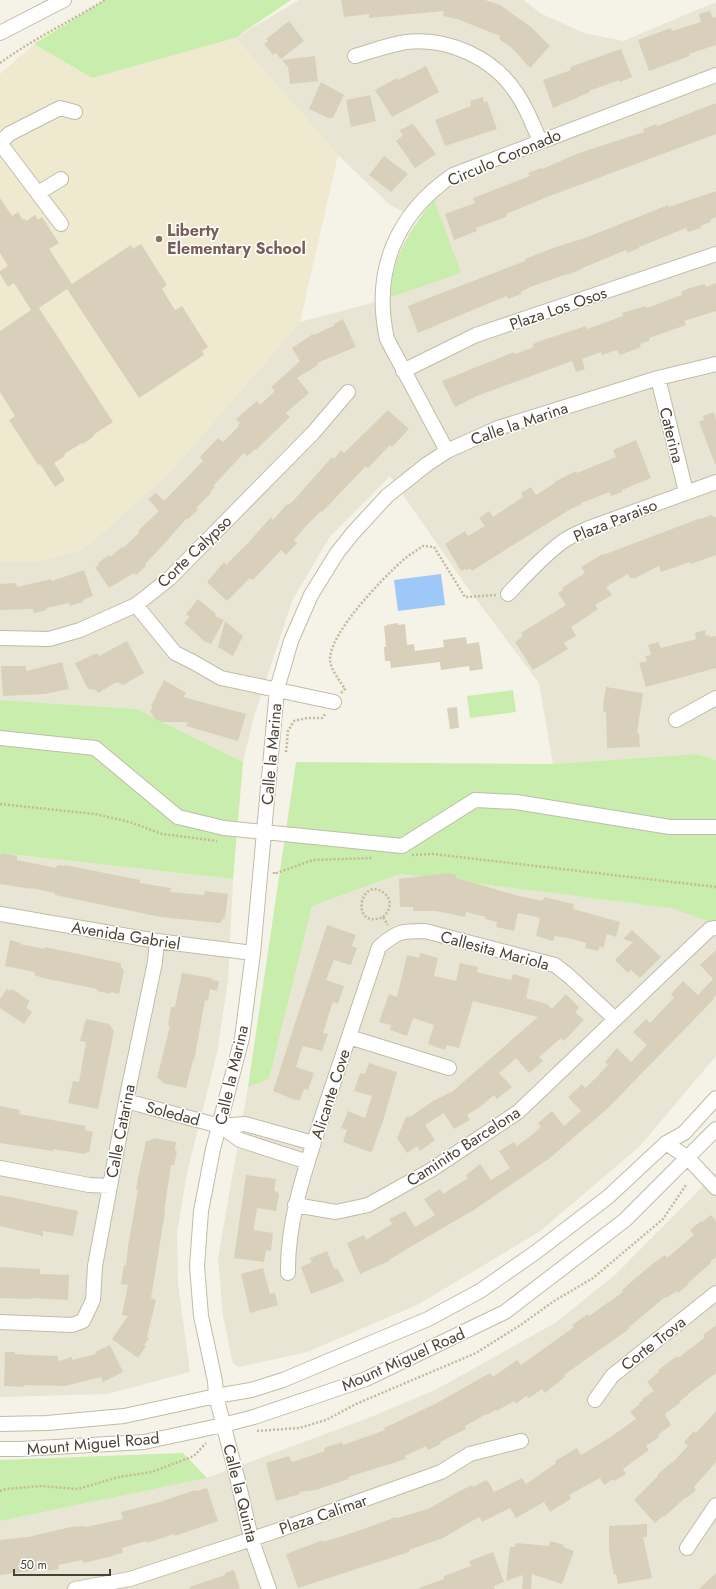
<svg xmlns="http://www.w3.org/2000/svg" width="716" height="1589" font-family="Jost,sans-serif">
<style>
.residential{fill:#e9e5d4}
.education{fill:#efeacf}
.green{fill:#c8edac}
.water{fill:#9ec8f7}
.building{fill:#d8d0bb}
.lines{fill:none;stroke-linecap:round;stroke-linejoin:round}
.minor-casing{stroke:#c1bca8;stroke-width:16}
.path{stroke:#c5ba98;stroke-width:2.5;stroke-dasharray:2 2;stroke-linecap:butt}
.minor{stroke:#fff;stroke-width:14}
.education-dot{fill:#8d6e63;stroke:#fff;stroke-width:1.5}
.labels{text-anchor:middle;stroke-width:3;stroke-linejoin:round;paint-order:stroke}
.street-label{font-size:16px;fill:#494335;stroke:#fff}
.education-label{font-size:16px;font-weight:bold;fill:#785e54;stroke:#fff;text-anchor:start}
</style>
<rect width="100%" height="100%" fill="#f5f2e7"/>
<!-- residential -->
<path class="residential" d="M299 0H524L540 13 584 33 623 41 716 2V760L696 754 553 764 539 683 467 587 390 476 329 538 292 601 253 720 243 762 137 709 0 700V561L37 562 85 548 169 473 300 322 394 297 434 200 418 219 390 205 338 155 235 38Z
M0 853 233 879 228 980 217 1053 187 1173 177 1232 178 1284 190 1372 107 1394 0 1397Z
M402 874 670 908 716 924V1056L639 1147 539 1232 419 1304 307 1352 239 1367 233 1364 223 1316 218 1258 248 1087 269 1079 312 906Z
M716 1173V1589H0V1521L207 1478 371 1417 437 1389 555 1323 616 1274Z"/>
<!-- education -->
<path class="education" d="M235 38 338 155 300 322 169 473 85 548 37 562 0 561V74L34 44 92 78Z"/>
<!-- green -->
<path class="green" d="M105 0H291L235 38 92 78 34 44Z
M434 200 461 273 391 297C390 259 411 228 434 200Z
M513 690 516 712 470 718 467 696Z
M0 700 137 709 243 762 233 879 0 853Z
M696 754 716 760V924L670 908 401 874 312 906 269 1079 248 1087 296 762 553 764Z
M183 1453 207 1478 0 1521V1460Z"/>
<!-- water -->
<path class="water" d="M441 574 445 605 398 611 394 580Z"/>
<!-- building -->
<path class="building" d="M341 0H485L500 5 531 27 550 46 530 68 512 48 499 39 500 36 457 19 443 16 444 11 369 18V14L344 17Z
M710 11 713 18 716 17V45L689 54 690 56 649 71 638 40 671 28 672 31 701 22 699 14Z
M289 21 304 41 281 59 276 53 273 55 264 44 268 41 266 39Z
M621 49 632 77 620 82 619 80 589 91 590 92 553 108 543 80 571 70 570 68 573 66Z
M315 56 318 81 290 84 288 67 282 60Z
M426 66 439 92 392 117 375 90 397 78 398 80Z
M321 82 344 95 333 118H328L309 109Z
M370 95 376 121 351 127 346 100Z
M483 97 484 102 487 101 497 129 445 146 435 120 471 106 470 101Z
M716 103V134L547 197 506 214V217L476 228 477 231 454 240 445 214 475 203 473 198 530 176 528 173 541 168 542 169 579 153 644 132 643 129 656 124 657 126Z
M413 124 436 154 415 168 396 141 403 135 399 130Z
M384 156 408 174 391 192 369 175Z
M716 191V217L710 220 711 222 700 226 701 228 688 232 686 228 639 247V248L627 253 626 250 580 269V270L567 275V274L530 287 521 292V294L508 299 507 296 487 304 418 333 408 306 525 261V259L556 247 585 238 668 205 669 207Z
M0 198 12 216 18 212 23 220 25 219 26 221 35 215 38 220 42 217 59 243 49 249 72 284 131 245 133 249 141 244 167 285 162 289 175 310 182 306 208 347 202 351 204 355 139 398 67 289 39 308 113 422 93 435 94 436 83 444 82 443 64 454 65 456 54 463 65 480 55 487 40 464 38 465 9 420 15 416 0 392V331L31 310 14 283 8 287 0 274V271L8 266 0 253Z
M716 283V311L684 321 686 325 649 338V341L640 344 641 347 631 351 620 355 617 350 602 355 601 352 582 359 585 369 576 372 572 361 477 396 455 407 442 381 514 352 515 354 534 347 533 344 546 339 586 326 587 329 623 316 622 313 646 306 647 308 682 295 681 292 690 288 705 284 706 287Z
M343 319 356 347 317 363 318 365 315 367 297 378 309 393 286 413 290 417 256 450 255 449 247 456 244 453 213 486 215 487 210 492 211 493 196 508 198 510 188 519 187 518 170 537 166 542 145 564 146 566 136 575 134 573 109 588 95 567 99 565 98 563 109 555 110 557 122 547 123 548 139 533V530L159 511 148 499 156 493 164 501 203 461 200 457 218 438 223 442 239 426 238 425 240 423 236 419 257 401 260 405 275 391 271 387 300 361 292 348 313 334 314 335 335 325 334 324Z
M388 410 409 429 392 447 390 445 368 468 366 466 322 512 321 511 306 526 294 540 297 543 286 555 281 550 254 579 252 580 250 578 227 601 207 582 217 570 224 562 226 565 249 542 271 517 273 520 287 504 288 505 293 501 332 457 334 459 341 450 344 453Z
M714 412 716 420V464H715L699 422 704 420 703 416Z
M636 440 651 478 622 490V492L611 496 610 492 581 503 582 504 569 510 472 571 470 568 467 570 465 569 461 571 445 544 465 531 468 536 485 526 479 518 489 511 493 517 523 497 521 493 531 487 536 495 555 483 554 482 576 471 577 473 616 457 613 450Z
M711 515 716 518V555L691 564 690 562 661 572 659 566 635 578H630L628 574 606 587 612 595 595 605 598 609 571 627 576 636 564 643 568 649 533 670 515 642 523 636 521 633 566 605 558 593 563 590 562 588 585 573 581 567 603 554V555L701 518V519Z
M84 570 93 596 83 600V602L70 606 69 603 46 608 47 610 34 613 33 609 0 610V584L16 583 17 587 51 579 52 581Z
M198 599 216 614 215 616 224 620 211 644 204 641 184 623 190 617 186 614Z
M225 621 243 636 233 656 218 647Z
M398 623V625L405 624 407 645 414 644 415 651 444 647 443 640 466 637 467 644 479 642 483 669 470 671 469 666 441 670 440 662 391 668 390 661H385L384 647H386L384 626H387L386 625Z
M705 630 706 636 709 635 710 637 716 636V668L646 687 639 663 647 661 645 656 651 655 648 645 658 642 661 648 696 639 695 633Z
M127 641 144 673 123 685 117 682 98 693 96 690 88 689 75 663 97 653 99 656Z
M62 662 69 689 45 694 3 696 1 666H26V671Z
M164 680 186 693 183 697 246 714 238 741 186 726 188 722H162L155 719 150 711 153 707 151 706Z
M606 687 643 693 637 733H639L640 747 607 748 606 712H603L604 705H603Z
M457 707 459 728 450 729 447 708Z
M4 853 17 856V860L56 868 57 865 65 866V865L140 880V883L171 888 170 892 204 895 205 891 228 894 225 917 220 923 160 917 55 895V893L31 888V889L0 884V854Z
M448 873 456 875V878L519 896 543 901 544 897 574 904 573 909 620 922 616 937 607 934 603 949 600 946 598 951 585 948 586 943 567 938 555 936 553 941 536 936 540 918 518 913 514 931 496 927 497 922 485 919 486 917 466 912 465 917 436 911H413V907H400L399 879Z
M327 925 356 935 352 946 357 948 356 951 351 965 334 960 326 980 344 986 338 1004 333 1002 326 1023 323 1033 328 1034 322 1051 303 1046 302 1048 296 1067 314 1073 308 1090 304 1089 300 1100H295L273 1091Z
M632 930 661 957 640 978 631 970 628 973 615 960 633 942 623 939Z
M10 940 21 943 20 944 44 949 45 947 121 963V967L124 971 119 994 111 992 110 994 97 991V989L43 978 34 975 35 972 5 966Z
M716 950V995L713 998 714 999 608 1108 550 1158 474 1210 410 1247 389 1260V1261L360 1274 347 1243 364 1235 366 1240 392 1224 389 1219 405 1211 415 1227 435 1215 424 1199 440 1189 443 1194 468 1178 466 1175 480 1164 491 1180 501 1174 510 1168 499 1151 514 1142 517 1146 533 1134 541 1127 538 1123 552 1111 564 1126 581 1111 568 1097 582 1084 585 1088 600 1074H599L608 1065 605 1062 617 1048 631 1062 647 1045 633 1032 646 1019 650 1023 665 1007 674 998 671 994 683 981 698 995 713 979 700 965Z
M420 953 438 958 434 976 456 981 460 963 478 967 477 972 497 977 511 980 513 974 530 979 526 998 547 1004 552 1009 566 994 577 1005 579 1008 575 1012 584 1020 564 1041 561 1038 539 1057 543 1061 533 1070 529 1073 516 1058 514 1060 499 1073 512 1087 497 1099 494 1095 480 1107 467 1115 470 1120 454 1129 444 1113 425 1125 435 1140 420 1151 417 1146 407 1153 397 1138 406 1117H410L433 1101 453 1091 538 1017 473 1001 459 1048 447 1045 445 1050 428 1044 434 1025 413 1018 407 1036 390 1030 391 1025 379 1022 389 994 397 997 407 955 419 958Z
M182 973 212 978V980L219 981 217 991 210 989 208 1001 205 1000 194 1061 193 1060 186 1088 163 1083 160 1079 157 1078 170 1026 168 1025 171 1007H175Z
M7 989 10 991 12 989 30 1001 26 1008 32 1012 24 1024 0 1008V999Z
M86 1019 109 1024 114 1031 98 1109 68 1103 73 1081 79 1082 86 1042 80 1041Z
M369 1063 397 1072 384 1118 372 1151 370 1152 343 1142 347 1130 341 1128 348 1111 365 1118 372 1096 354 1091 359 1076 361 1073 365 1074Z
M0 1106 20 1110 19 1114 86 1126 85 1130 93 1132 89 1153 86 1152 85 1154 53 1149V1151L0 1143Z
M154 1138 176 1142 175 1150 177 1151 174 1165H171L164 1212H165L151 1298 156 1300 147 1337 149 1338 144 1345 146 1346 138 1358 112 1339 128 1316 122 1315 128 1285 121 1284 124 1265H126L128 1246 138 1190H136L138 1178 146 1141H149Z
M246 1175 276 1179 274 1191 278 1192 279 1196 276 1211 257 1208 254 1227V1230L273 1233 271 1251 266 1250 264 1262 234 1258Z
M0 1195 78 1211 73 1236 43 1231V1236L0 1226Z
M711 1215 716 1221V1257L710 1262 711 1263 687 1284 688 1285 678 1293 677 1291 666 1298 665 1297 628 1328 629 1329 564 1375 565 1377 545 1393 542 1389 532 1396 528 1398 526 1396 516 1404 514 1401 497 1411 496 1410 487 1415 486 1414 465 1426 466 1429 440 1442 441 1444 428 1450 426 1446 405 1456 406 1459 348 1477 349 1479 336 1483 316 1490 299 1492 300 1494 276 1501 266 1463 289 1456 292 1462 325 1451 324 1448 342 1442 343 1445 385 1430 384 1428 435 1404 490 1373 493 1377 517 1360 521 1365 574 1327 572 1325 588 1314 589 1316 623 1292 622 1290 651 1265 665 1255 667 1258 694 1235 690 1230 701 1221 702 1222Z
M327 1251 334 1269 337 1268 344 1281 311 1294 301 1267 312 1262 310 1258Z
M0 1267 40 1269V1274L69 1275 68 1300 33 1298V1299L0 1298Z
M263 1268 270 1294 275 1293 278 1305 250 1313 241 1274Z
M716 1325V1373L688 1394V1395L679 1402 680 1403 665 1414 671 1425 658 1435 659 1437 646 1446 649 1450 623 1469 626 1474 614 1481 613 1479 604 1485 600 1478 569 1495 571 1499 550 1512 544 1502 516 1518 510 1508 482 1522 479 1517 443 1538 409 1550V1552L298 1588 286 1554 323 1540V1542L352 1533 396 1517 397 1518 428 1509 458 1492 472 1485 473 1487 486 1480 487 1482 488 1481 494 1492 522 1478 526 1484 556 1463 555 1461 577 1448 581 1455 609 1438 636 1419 630 1412 640 1404 639 1403 643 1400 642 1399 654 1391 647 1382 659 1372 658 1370 677 1356 678 1358 695 1345 705 1337 703 1335Z
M110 1345 123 1372 103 1382 101 1377 65 1386 24 1385 25 1387 4 1386 5 1352H15V1354L28 1355 58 1356V1361L72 1357V1360L96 1354 95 1352Z
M716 1411V1462L694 1487 696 1490 687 1498 686 1497 664 1517 663 1516 655 1523 634 1500 658 1476 657 1475 672 1462V1463L688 1446 684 1442 694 1431 696 1433Z
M207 1488 218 1521 175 1536 174 1534 147 1543 146 1541 122 1548 123 1553 113 1555V1556L83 1563 82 1560 58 1565 59 1569 45 1571V1569L0 1575V1540L28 1537 71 1527 84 1526 85 1527 123 1519 121 1512 160 1502 195 1490 196 1491Z
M647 1524V1537H643L652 1578 618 1584 616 1574 614 1575 609 1550V1526Z
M550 1541 564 1545 563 1547 574 1551 562 1584 532 1574 531 1589H522L523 1575 506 1581 510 1547H515L516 1543 549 1546Z
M493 1552 504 1582 494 1586 495 1589H420L419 1588 444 1579V1576L471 1566 469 1561Z
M234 1570 240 1589H190L189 1587 225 1575V1573Z
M716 1573V1589H699Z"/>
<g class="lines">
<!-- minor casing -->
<g class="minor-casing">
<path id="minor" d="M0 33 64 0
M355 56C372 51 388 45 406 42 448 37 494 58 517 94 527 108 533 126 540 141
M38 193 61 179
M61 224 0 143 9 134 60 108 75 112
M403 371 476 335 716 254
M658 378 686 492
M447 451 387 339C372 271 396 214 453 175L716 75
M508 594C525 576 542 557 562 542 570 536 580 532 589 528L716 482
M136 605 175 653 193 662 221 678 334 702
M0 638 49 639 80 630 136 605 170 578 313 433 348 392
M676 720 716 698
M0 738 95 748 178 817 224 828 402 846 475 800 516 802 670 827H716
M0 914 157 941 253 953
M349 1037 449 1068
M126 1101 220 1126 240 1140 308 1162
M220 1126 245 1124 313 1143
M666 1143 688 1158 716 1188
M0 1168 89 1185 110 1186
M295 1205 336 1212 368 1205 431 1170 518 1112 693 945 710 929 716 928
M288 1273C287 1218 307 1164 324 1111 342 1056 361 1002 379 947 398 931 401 931 425 931L555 965 569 976 615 1019
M0 1322 72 1325 83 1321 93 1300 95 1266 110 1186 126 1101 155 962 157 941
M595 1400 612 1376 716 1293
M0 1424 47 1423 124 1416 216 1396 251 1390 283 1380 428 1319 480 1291 536 1252 608 1197 666 1143 684 1133 716 1098
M0 1449H20L144 1442 223 1425 254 1417 366 1379 505 1312 625 1220 716 1129
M687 1548 716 1505
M75 1589 130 1579 273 1532 441 1472 470 1454 521 1441
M269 1589 251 1538 238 1481 216 1396 215 1381 201 1316 197 1266 201 1211 213 1149 242 1038 253 953 277 689 291 641 311 595 337 553 353 533 387 496 426 465 447 451 498 428 658 378 716 364"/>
</g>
<!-- path -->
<path class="path" d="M0 63C33 39 71 21 105 0
M341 693 345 689C340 681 330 669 330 659 330 633 381 580 401 562 407 556 416 551 423 546L434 547 465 597 496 595
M286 752 288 731 294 721 307 718H322L326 713
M0 804 95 814 130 822 162 834 217 841
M412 855 433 854 716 887
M274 872V874L313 860 373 858
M383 917C390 911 393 900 384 893 360 874 349 931 383 917L388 925
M257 1431 299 1428 326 1420 356 1404 476 1353 522 1324 554 1301 593 1278 663 1219 686 1185
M0 1491 6 1489 40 1486 78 1489 119 1477 152 1472 194 1456 206 1443"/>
<!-- minor -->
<use href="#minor" class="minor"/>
</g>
<!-- markers -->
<circle class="education-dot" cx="159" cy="239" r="4"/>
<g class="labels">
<!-- street labels -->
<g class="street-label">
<text transform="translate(504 157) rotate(-23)" y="6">Circulo Coronado</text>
<text transform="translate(558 308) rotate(-19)" y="6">Plaza Los Osos</text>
<text transform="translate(519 423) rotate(-19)" y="6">Calle la Marina</text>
<text transform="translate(672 435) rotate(76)" y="6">Caterina</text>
<text transform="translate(615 520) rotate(-22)" y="6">Plaza Paraiso</text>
<text transform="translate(194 551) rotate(-44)" y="6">Corte Calypso</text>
<text transform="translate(271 754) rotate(-85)" y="6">Calle la Marina</text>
<text transform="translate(126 935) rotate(9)" y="6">Avenida Gabriel</text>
<text transform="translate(495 950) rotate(15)" y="6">Callesita Mariola</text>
<text transform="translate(231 1075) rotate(-77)" y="6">Calle la Marina</text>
<text transform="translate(330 1094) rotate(-72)" y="6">Alicante Cove</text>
<text transform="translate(173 1113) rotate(15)" y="6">Soledad</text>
<text transform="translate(120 1131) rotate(-79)" y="6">Calle Catarina</text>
<text transform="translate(463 1146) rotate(-33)" y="6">Caminito Barcelona</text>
<text transform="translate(653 1343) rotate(-38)" y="6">Corte Trova</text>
<text transform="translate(403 1359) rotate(-24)" y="6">Mount Miguel Road</text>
<text transform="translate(93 1443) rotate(-5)" y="6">Mount Miguel Road</text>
<text transform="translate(241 1493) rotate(76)" y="6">Calle la Quinta</text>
<text transform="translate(323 1514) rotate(-19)" y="6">Plaza Calimar</text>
</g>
<!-- education labels -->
<g class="education-label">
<text x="167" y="236">Liberty<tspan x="167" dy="18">Elementary School</tspan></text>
</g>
</g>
<!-- scale -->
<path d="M14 1569v6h96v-6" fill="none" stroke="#494335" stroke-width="2"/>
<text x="20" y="1569" font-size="12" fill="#494335" stroke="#ffffff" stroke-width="3" paint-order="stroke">50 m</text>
</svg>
